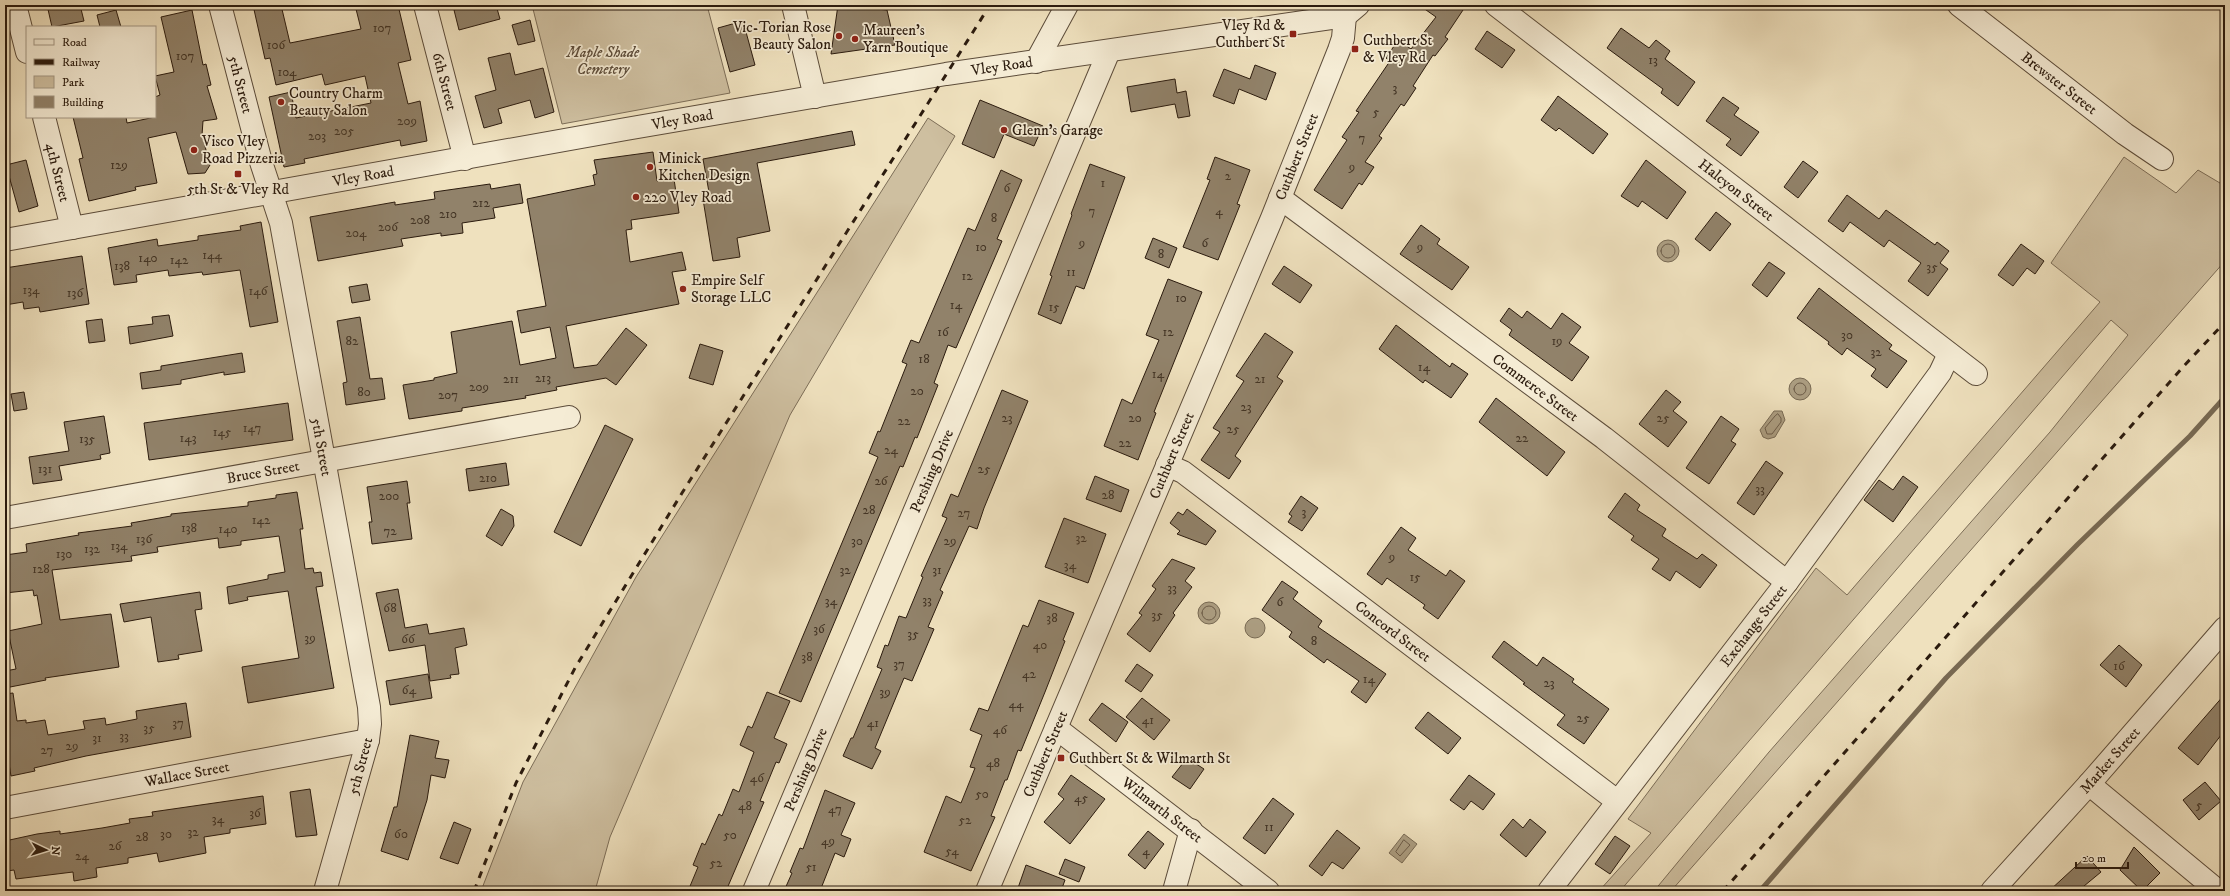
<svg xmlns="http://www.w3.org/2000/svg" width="2230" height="896" font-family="'IM FELL DW Pica',serif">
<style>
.green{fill:#cebfa0;stroke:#7c6d57}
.water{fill:#ac9e82;stroke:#786a54}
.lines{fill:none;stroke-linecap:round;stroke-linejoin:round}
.shore{stroke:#6c5c48;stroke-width:1}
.stream{stroke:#786a54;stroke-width:5}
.building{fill:#91826a;stroke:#2b1b0e}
.minor-casing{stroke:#5c4c3a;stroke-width:24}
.minor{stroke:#f5ecd5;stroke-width:22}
.rail{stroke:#2b1b0e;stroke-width:3;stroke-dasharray:7 7;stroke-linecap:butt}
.poi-dot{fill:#8f2418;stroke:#f5ecd5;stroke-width:1.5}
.labels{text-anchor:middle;stroke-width:3.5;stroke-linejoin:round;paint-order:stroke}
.number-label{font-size:13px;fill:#443525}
.poi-label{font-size:15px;fill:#2b1b0e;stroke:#f5ecd5;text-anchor:start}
.park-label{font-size:15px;font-style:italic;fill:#5c4c3a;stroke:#f5ecd5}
.street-label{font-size:15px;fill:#2b1b0e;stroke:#f5ecd5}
</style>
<rect width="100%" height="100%" fill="#efe1be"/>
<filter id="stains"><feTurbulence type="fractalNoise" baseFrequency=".005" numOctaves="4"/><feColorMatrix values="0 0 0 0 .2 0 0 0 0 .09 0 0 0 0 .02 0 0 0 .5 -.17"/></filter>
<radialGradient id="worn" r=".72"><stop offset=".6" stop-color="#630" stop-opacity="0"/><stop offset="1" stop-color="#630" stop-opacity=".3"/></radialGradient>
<!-- green -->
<path class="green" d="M532 5H707L730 93 562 124Z
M928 118 955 136 790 415 610 837 595 891H481L523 782 636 577Z
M2124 157 2176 193 2198 170 2225 186V261L1671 891H1654L1769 752 2050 432 2128 335 2111 320 1620 891H1599L1651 833 1628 819 1816 568 1847 595 2100 302 2051 263Z"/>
<!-- water -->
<path class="water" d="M1657 251a11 11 0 1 1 22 0a11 11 0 1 1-22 0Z
M1789 389a11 11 0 1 1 22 0a11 11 0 1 1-22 0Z
M1774 411H1782L1785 420 1775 437 1768 439 1763 437 1760 430Z
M1198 613a11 11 0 1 1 22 0a11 11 0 1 1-22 0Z
M1245 628a10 10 0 1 1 20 0a10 10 0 1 1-20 0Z
M1404 834 1417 844 1402 863 1389 853Z"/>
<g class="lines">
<!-- shore -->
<path class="shore" d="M1661 251a7 7 0 1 1 14 0a7 7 0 1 1-14 0Z
M1794 389a6 6 0 1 1 12 0a6 6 0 1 1-12 0Z
M1778 414 1781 418V422L1772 434H1767L1765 428 1775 416Z
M1202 613a7 7 0 1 1 14 0a7 7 0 1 1-14 0Z
M1404 840 1410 845 1400 856 1396 852Z"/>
<!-- stream -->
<path class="stream" d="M1760 891 1946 678 2078 544 2190 436 2225 397"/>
</g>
<!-- building -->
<path class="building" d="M47 5H80L84 21 52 27Z
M253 5H281L290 43 361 29 355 5H398L411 60 398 63 408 104 420 101 427 141 401 146 400 140 304 159 305 163 284 167 269 97 291 92 296 118 371 103 365 76 325 85 322 74 276 85 270 58 265 59Z
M473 5H496L500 19 459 30 454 10Z
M838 5 887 10 895 45 831 54Z
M1419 5H1456L1463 10 1445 37 1448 39 1435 56 1433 55 1413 86 1416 88 1404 106 1401 104 1379 136 1382 138 1365 162 1374 167 1362 185 1359 183 1342 209 1314 190 1347 140 1342 137 1359 112 1356 111 1390 61 1386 58 1398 40 1411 49 1436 17Z
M116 10 121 27H100L97 15Z
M192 10 203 65 206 64 211 85 207 86 217 119 203 121 202 135 210 165 205 173 188 174 176 132 148 138 157 183 135 187 136 190 89 201 79 159 83 158 73 117H126L127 123 155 117V97L160 95 155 76 174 72 161 17Z
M530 20 535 41 518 45 512 25Z
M743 21 755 65 730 72 718 28Z
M1621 28 1649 48 1656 40 1670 51 1665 59 1695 82 1678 106 1661 93 1663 89 1607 48Z
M1487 31 1515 50 1502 68 1475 49Z
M510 53 515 75 543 68 554 112 535 118 530 100 498 109 502 123 484 128 475 96 496 90 488 58Z
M1255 65 1276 73 1266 100 1239 89 1234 104 1213 96 1224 69 1250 79Z
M1175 79 1177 93 1186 91 1190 116 1178 118 1175 104 1131 112 1127 87Z
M1558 96 1608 134 1593 154 1559 128 1556 131 1541 120Z
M1723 97 1739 108 1734 115 1759 132 1741 156 1726 145 1731 139 1706 121Z
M980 100 1043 126 1034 146 1004 134 994 158 962 144Z
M852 131 855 145 757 163 770 231 737 238 740 257 713 261 702 193 709 192 703 159Z
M653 152 657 181 674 179 679 213 631 220 632 229 626 230 630 262 682 252 686 270 672 272 679 304 566 326 574 368 597 365 626 328 647 345 616 385 606 378 556 387 557 390 525 396 526 398 462 408V411L409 419 403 385 434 380V378L457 373 451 332 512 321 520 365 556 358 550 327 521 333 517 311 546 306 527 199 595 185 593 175 597 174 594 160Z
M1215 157 1250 170 1237 204 1240 205 1218 260 1183 247 1210 180 1207 179Z
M26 160 38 206 19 212 6 165Z
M1646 160 1686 192 1667 219 1642 201 1638 207 1621 196Z
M1803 161 1818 172 1798 198 1784 187Z
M1090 164 1125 177 1084 289 1076 286 1061 324 1038 314 1052 276 1050 275 1072 215 1071 214Z
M1001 170 1022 180 997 239 1002 241 956 348 948 345 934 383 938 385 917 438 915 437 903 467 900 466 801 702 779 693 878 457 869 453 878 431 880 432 907 364 902 362 911 340 919 343 968 228 975 231Z
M490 184 491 189 520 184 523 203 493 208 495 218 462 223 463 233 441 236V233L401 239 403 246 318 261 310 217 395 202V205L435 199 434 192Z
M1847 195 1879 219 1886 210 1935 245 1937 242 1949 251 1940 263 1948 269 1928 296 1908 281 1921 263 1889 240 1884 247 1850 222 1843 232 1828 221Z
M1716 212 1731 224 1710 251 1695 239Z
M261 222 278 322 250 327 240 270 203 275 202 272 169 276 168 270 136 275 137 282 114 285 108 248 157 239 158 246 198 240V236L241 230 240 226Z
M1421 225 1440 239 1437 244 1469 267 1452 290 1400 254Z
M1153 238 1177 248 1169 268 1145 258Z
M2021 244 2044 261 2035 274 2027 268 2013 286 1998 275Z
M82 256 89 304 40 312 39 307 24 309 23 302 5 305V268Z
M1769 262 1785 273 1767 297 1752 285Z
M1284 266 1312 285 1300 303 1272 284Z
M1168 279 1202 292 1154 412 1156 413 1138 460 1104 446 1122 399 1132 404 1159 340 1146 335Z
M367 284 370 300 352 303 349 287Z
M1819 288 1892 345 1889 349 1907 361 1887 388 1871 376 1876 369 1847 348 1842 355 1828 344 1829 342 1797 318Z
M1509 308 1522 318 1527 311 1551 329 1562 313 1581 327 1569 343 1589 357 1572 381 1509 335 1512 330 1500 321Z
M169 315 173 336 130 344 128 327 153 324 152 317Z
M360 317 370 379 382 378 385 399 346 405 343 383 347 382 337 321Z
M102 319 105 341 89 343 86 321Z
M1396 325 1450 367 1452 363 1468 374 1451 398 1425 380 1423 383 1379 349Z
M1265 333 1293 352 1277 377 1283 381 1235 456 1241 461 1229 479 1201 460 1220 432 1213 428 1244 381 1236 376Z
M700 344 723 351 713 385 689 378Z
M242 353 245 372 224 375V372L181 380V384L142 389 140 373 161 370V366Z
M1002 390 1028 401 984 508 977 529 969 526 940 590 943 592 928 627 934 629 912 681 904 678 875 748 881 751 872 769 843 756 851 738H853L882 669 877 667 885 645 888 646 899 616 906 618 923 577 921 576 947 518 942 516 951 494 958 497Z
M1666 390 1681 402 1673 411 1687 422 1668 447 1639 424Z
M24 392 27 409 14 411 11 394Z
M1496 398 1565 452 1547 476 1479 422Z
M288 403 293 440 149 460 144 423Z
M104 416 110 453 100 455 101 459 59 466 62 480 33 484 29 457 69 451 64 422Z
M1721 416 1739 429 1731 441 1736 444 1709 484 1686 468Z
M605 425 633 439 581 546 554 532Z
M1766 461 1783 473 1754 515 1737 503Z
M506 463 509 485 469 491 466 469Z
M1095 476 1129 490 1121 512 1086 499Z
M1903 476 1918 487 1893 522 1864 500 1879 480 1893 490Z
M407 481 410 503H407L412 539 372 544 369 522H372L367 487Z
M297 492 303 529H300L305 569 313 568 314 573 321 572 323 586 316 587 334 688 248 703 242 667 299 658 288 591 247 597 248 600 229 604 227 587 268 579V575L285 572 279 536 241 541V545L219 548 218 538 157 547 158 552 131 556 132 561 52 570 60 620 111 614 119 667 45 678 46 680 5 688V671L16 669 8 631 42 624 37 595 34 596 33 590 5 593V555L27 552 26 544 79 535 78 533 132 526 131 523 171 516V514L248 506V502L276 498V495Z
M1625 493 1640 505 1637 510 1666 529 1662 536 1697 559 1702 554 1717 565 1700 588 1676 571 1670 581 1652 569 1659 559 1631 540 1634 536 1608 517Z
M1301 496 1318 508 1302 531 1288 522 1292 516 1289 514Z
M501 509 513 516 514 526 502 546 486 536Z
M1187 509 1216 531 1206 545 1177 534 1180 531 1170 523 1178 512 1183 515Z
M1064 518 1106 534 1088 583 1045 567Z
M1401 527 1416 538 1408 550 1446 576 1450 570 1465 581 1438 619 1423 608 1425 605 1387 578 1382 585 1367 574Z
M1172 559 1195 568 1185 581 1192 587 1173 613 1175 615 1150 652 1127 634 1142 615 1139 613 1156 589 1152 586Z
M1282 581 1298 592 1293 599 1322 621 1318 627 1386 674 1366 703 1351 692 1359 681 1327 659 1324 663 1289 637 1292 632 1262 610Z
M398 589 405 628 427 624 429 634 464 628 467 645 455 648 459 674 450 675 451 678 430 681 425 645 389 651 376 593Z
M200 592 202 609 195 610 202 651 178 655 179 659 158 662 151 617 124 622 120 604Z
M1039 600 1074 613 1063 640 1065 641 1045 692 1021 751 1018 750 1007 780H1005L991 816 995 817 971 871 924 852 946 796 961 803 975 768 970 767 982 735 970 730 979 708 988 711 1023 625 1028 627Z
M1504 641 1537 666 1543 657 1574 679 1572 682 1609 709 1584 744 1557 725 1565 715 1523 684 1525 683 1492 657Z
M2119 645 2142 665 2126 687 2100 665Z
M1137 664 1153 675 1141 692 1125 681Z
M428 674 432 698 390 705 386 681Z
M767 692 790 701 774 738 787 744 779 763 776 762 760 801 764 802 726 891H688L698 867 693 865 702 843 705 845 719 814 722 816 733 789 739 792 754 752 740 745 748 726 752 728Z
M13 693 17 721 26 720V723L45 720 48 735 85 729 83 721 105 718 106 725 137 719 136 711 186 703 191 737 86 756 34 768 35 771 11 776 5 739V694Z
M2225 694V730L2198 765 2178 748Z
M1142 698 1170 720 1154 740 1126 717Z
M1102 703 1128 722 1116 742 1089 720Z
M1428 712 1461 738 1448 754 1415 728Z
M410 735 439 741 435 758 449 760 445 778 431 775 427 800 408 860 381 851 394 807H397Z
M1187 758 1204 769 1190 789 1172 777Z
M1071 775 1105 799 1070 844 1044 822 1064 799 1058 794Z
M1469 775 1495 794 1483 810 1471 801 1464 810 1450 800Z
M2205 782 2221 801 2199 820 2183 800Z
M310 789 317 835 296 837 290 792Z
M825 790 855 803 841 835 851 839 844 857 835 853 820 891H784L792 873 790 872 800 848 803 849Z
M263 796 266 824 230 829V833L204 837 206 853 159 862 157 853 128 858V863L96 868 97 877 74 881 73 872 16 879 14 870 7 871 5 841 37 834 60 831V834L102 828 130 823 129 819 153 816 152 812Z
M1273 798 1294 814 1265 854 1243 838Z
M1513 819 1523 828 1530 819 1546 832 1526 857 1500 835Z
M454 822 471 829 458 864 440 858Z
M1337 830 1360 848 1343 869 1332 862 1322 876 1309 866Z
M1148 831 1164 844 1145 869 1128 855Z
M1615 836 1630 846 1610 874 1595 864Z
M2134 847 2160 873 2142 891 2120 870Z
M2087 856 2101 872 2078 891H2049Z
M1065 859 1085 867 1079 882 1059 874Z
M1026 865 1065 880 1061 891H1027L1018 888Z"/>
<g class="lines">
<!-- minor casing -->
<g class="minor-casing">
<g id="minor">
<path d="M15 5 27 52"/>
<path id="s1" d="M220 5 261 162 281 223 369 707 370 724 368 740 325 891"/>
<path id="s2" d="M425 5 465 159"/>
<path d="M793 5 815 97"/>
<path id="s3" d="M1496 5 1976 374"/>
<path id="s4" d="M1959 5 2125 134 2162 159"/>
<path d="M1036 62 1067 5"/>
<path id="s5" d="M44 117 72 228"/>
<path id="s6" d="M1280 198 1604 438 1787 582"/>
<path id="s7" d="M5 240 626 129 946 74 1345 16 1358 5"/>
<path id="s8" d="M1167 465 1183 472 1617 801"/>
<path id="s9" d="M5 518 569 417"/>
<path id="s10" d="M1056 728 1268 891"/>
<path d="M2089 784 2218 891"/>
<path id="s11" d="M5 808 368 740"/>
<path id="s12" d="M754 891 1109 51"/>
<path id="s13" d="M987 891 1272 218 1339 50 1343 38 1345 16"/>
<path d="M1174 891 1191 830"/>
<path id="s14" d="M1549 891 1787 582 1940 373 1949 354"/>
<path id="s15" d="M1992 891 2089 784 2225 628"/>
</g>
</g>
<!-- minor -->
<use href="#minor" class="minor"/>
<!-- rail -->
<path class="rail" d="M474 891 516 783 575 668 682 493 990 5
M1723 891 2182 368 2225 322"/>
</g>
<!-- markers -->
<g class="poi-dot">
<rect x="1289" y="30" width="8" height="8" rx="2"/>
<circle cx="839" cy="36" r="4"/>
<circle cx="855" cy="39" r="4"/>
<rect x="1351" y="45" width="8" height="8" rx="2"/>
<circle cx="281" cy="102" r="4"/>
<circle cx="1004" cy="130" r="4"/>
<circle cx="194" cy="150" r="4"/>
<circle cx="650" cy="167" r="4"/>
<rect x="234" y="170" width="8" height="8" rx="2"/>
<circle cx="636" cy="197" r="4"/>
<circle cx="683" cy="289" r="4"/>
<rect x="1057" y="754" width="8" height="8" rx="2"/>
</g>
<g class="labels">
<!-- number labels -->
<g class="number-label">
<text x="382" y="32">107</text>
<text x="276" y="49">106</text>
<text x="185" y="60">107</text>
<text x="1653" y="64">13</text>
<text x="287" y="76">104</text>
<text x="1395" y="92">3</text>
<text x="1376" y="116">5</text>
<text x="407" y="125">209</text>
<text x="344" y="135">205</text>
<text x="317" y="140">203</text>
<text x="1362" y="142">7</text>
<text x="119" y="169">129</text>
<text x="1352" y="171">9</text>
<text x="1228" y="180">2</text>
<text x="1103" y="187">1</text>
<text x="1007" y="192">6</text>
<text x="481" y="207">212</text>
<text x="1092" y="215">7</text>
<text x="1219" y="215">4</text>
<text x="448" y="218">210</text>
<text x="994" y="222">8</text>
<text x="420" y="224">208</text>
<text x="388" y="231">206</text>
<text x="356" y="237">204</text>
<text x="1082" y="247">9</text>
<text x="1205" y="247">6</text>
<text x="981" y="251">10</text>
<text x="1420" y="251">9</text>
<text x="1161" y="258">8</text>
<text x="212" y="259">144</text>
<text x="148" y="262">140</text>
<text x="179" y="264">142</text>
<text x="122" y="270">138</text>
<text x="1932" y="271">35</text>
<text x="1071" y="276">11</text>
<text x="967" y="280">12</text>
<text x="31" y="294">134</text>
<text x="258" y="295">146</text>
<text x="75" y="297">136</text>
<text x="1181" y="302">10</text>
<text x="956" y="309">14</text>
<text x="1054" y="311">15</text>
<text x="943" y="336">16</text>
<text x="1168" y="336">12</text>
<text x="1847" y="339">30</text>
<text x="352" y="345">82</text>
<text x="1557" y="345">19</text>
<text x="1876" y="356">32</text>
<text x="924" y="363">18</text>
<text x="1424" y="371">14</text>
<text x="1158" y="378">14</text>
<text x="543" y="382">213</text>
<text x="511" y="383">211</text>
<text x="1260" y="383">21</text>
<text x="479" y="391">209</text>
<text x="917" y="395">20</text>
<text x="364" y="396">80</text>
<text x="448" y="399">207</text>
<text x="1246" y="411">23</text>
<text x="1007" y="422">23</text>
<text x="1135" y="422">20</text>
<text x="1663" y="422">25</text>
<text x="904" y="425">22</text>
<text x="252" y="432">147</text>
<text x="1233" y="433">25</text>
<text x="222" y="436">145</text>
<text x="188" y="442">143</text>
<text x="1522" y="442">22</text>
<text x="87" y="443">135</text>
<text x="1125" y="447">22</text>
<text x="891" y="454">24</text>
<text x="45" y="473">131</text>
<text x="984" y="473">25</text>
<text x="488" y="482">210</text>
<text x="881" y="485">26</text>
<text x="1760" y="493">33</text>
<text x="1108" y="499">28</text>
<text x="389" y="500">200</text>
<text x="869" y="514">28</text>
<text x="1304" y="516">3</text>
<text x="964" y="517">27</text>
<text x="261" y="524">142</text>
<text x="189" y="532">138</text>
<text x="228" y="533">140</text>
<text x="390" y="535">72</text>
<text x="1081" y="542">32</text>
<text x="144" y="543">136</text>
<text x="857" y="545">30</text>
<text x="950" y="545">29</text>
<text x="119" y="550">134</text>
<text x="92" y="553">132</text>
<text x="64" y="558">130</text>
<text x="1392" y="561">9</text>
<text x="1070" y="569">34</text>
<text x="41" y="573">128</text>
<text x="845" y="574">32</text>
<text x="937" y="574">31</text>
<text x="1415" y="581">15</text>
<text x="1172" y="592">33</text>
<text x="927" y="604">33</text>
<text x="831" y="605">34</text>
<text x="1280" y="606">6</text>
<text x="390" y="612">68</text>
<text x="1157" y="619">35</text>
<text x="1052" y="622">38</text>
<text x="819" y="633">36</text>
<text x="913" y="638">35</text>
<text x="310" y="642">39</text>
<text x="408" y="643">66</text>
<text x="1314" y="645">8</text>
<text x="1040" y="649">40</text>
<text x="807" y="661">38</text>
<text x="899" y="668">37</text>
<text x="2119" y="670">16</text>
<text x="1029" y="678">42</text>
<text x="1369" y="683">14</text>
<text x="1549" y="687">23</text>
<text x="409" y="694">64</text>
<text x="885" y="696">39</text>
<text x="1016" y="708">44</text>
<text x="1583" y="722">25</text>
<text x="1148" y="724">41</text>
<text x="178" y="727">37</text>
<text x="873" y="727">41</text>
<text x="149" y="732">35</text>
<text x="1000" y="734">46</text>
<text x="124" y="740">33</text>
<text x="97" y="742">31</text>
<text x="72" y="750">29</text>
<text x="47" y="754">27</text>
<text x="993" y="767">48</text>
<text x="757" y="782">46</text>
<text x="982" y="798">50</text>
<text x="1081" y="802">45</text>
<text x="2199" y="809">5</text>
<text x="745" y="810">48</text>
<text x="835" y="813">47</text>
<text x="255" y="817">36</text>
<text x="218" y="823">34</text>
<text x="965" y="824">52</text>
<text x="1269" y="831">11</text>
<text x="193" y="836">32</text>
<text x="166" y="838">30</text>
<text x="401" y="838">60</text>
<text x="730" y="839">50</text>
<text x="142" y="841">28</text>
<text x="828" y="845">49</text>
<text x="115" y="850">26</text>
<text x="952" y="855">54</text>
<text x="1146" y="855">4</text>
<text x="82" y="860">24</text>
<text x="716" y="867">52</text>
<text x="811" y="871">51</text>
</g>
<!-- poi labels -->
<g class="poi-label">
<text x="1285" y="30" text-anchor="end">Vley Rd &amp;<tspan x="1285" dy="17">Cuthbert St</tspan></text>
<text x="831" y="32" text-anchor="end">Vic-Torian Rose<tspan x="831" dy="17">Beauty Salon</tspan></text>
<text x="863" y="35">Maureen’s<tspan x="863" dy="17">Yarn Boutique</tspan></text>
<text x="1363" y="45">Cuthbert St<tspan x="1363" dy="17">&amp; Vley Rd</tspan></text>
<text x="289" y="98">Country Charm<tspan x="289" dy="17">Beauty Salon</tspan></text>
<text x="1012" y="135">Glenn's Garage</text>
<text x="202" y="146">Visco Vley<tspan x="202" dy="17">Road Pizzeria</tspan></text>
<text x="658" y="163">Minick<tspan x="658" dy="17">Kitchen Design</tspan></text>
<text x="238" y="194" text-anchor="middle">5th St &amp; Vley Rd</text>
<text x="644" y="202">220 Vley Road</text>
<text x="691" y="285">Empire Self<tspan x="691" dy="17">Storage LLC</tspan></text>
<text x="1069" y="763">Cuthbert St &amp; Wilmarth St</text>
</g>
<!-- park labels -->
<g class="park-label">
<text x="603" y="57">Maple Shade<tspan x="603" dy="17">Cemetery</tspan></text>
</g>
<!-- street labels -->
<g class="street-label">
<text dy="5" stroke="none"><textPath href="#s7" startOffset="1012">Vley Road</textPath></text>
<text dy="5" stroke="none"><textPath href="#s2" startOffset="79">6th Street</textPath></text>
<text dy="5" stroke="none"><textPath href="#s4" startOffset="127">Brewster Street</textPath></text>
<text dy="5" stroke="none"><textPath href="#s1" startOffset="82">5th Street</textPath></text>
<text dy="5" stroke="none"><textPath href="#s7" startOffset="688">Vley Road</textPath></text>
<text dy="5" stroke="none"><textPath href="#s13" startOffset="797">Cuthbert Street</textPath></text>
<text dy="5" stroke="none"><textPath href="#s5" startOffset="57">4th Street</textPath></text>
<text dy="5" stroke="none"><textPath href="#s7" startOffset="364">Vley Road</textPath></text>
<text dy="5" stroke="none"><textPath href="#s3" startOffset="303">Halcyon Street</textPath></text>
<text dy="5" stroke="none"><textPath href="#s6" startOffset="318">Commerce Street</textPath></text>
<text dy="5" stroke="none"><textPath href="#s1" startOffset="454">5th Street</textPath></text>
<text dy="5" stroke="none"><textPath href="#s13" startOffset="473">Cuthbert Street</textPath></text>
<text dy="5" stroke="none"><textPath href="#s12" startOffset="456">Pershing Drive</textPath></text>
<text dy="5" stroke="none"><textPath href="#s9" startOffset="262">Bruce Street</textPath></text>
<text dy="5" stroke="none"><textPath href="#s14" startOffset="335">Exchange Street</textPath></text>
<text dy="5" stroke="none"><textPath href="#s8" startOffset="281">Concord Street</textPath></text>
<text dy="5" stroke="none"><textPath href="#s13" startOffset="149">Cuthbert Street</textPath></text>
<text dy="5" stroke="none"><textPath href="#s15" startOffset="176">Market Street</textPath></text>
<text transform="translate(360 766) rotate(-75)" y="5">5th Street</text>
<text dy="5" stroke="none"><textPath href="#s12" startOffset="132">Pershing Drive</textPath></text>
<text dy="5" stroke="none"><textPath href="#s11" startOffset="185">Wallace Street</textPath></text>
<text dy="5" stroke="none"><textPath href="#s10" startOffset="134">Wilmarth Street</textPath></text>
</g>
</g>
<!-- margin -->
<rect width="2230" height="896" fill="none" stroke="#efe1be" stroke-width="20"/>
<rect x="6" y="6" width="2218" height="884" fill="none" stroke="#2b1b0e" stroke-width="2"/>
<rect x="10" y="10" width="2210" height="876" fill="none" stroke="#2b1b0e"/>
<!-- legend -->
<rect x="26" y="26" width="130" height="92" fill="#f5ecd5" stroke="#a49885"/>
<rect x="34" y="39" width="20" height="6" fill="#f5ecd5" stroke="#a49885"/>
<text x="62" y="46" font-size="12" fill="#2b1b0e">Road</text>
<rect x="34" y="59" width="20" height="6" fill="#2b1b0e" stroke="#a49885"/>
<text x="62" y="66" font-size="12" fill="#2b1b0e">Railway</text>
<rect x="34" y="76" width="20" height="12" fill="#cebfa0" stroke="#a49885"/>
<text x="62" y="86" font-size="12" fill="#2b1b0e">Park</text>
<rect x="34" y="96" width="20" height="12" fill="#91826a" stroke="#a49885"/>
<text x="62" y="106" font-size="12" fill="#2b1b0e">Building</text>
<!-- north arrow -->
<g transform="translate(46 850) rotate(94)" stroke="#f5ecd5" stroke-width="3" paint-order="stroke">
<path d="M0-3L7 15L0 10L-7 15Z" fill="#2b1b0e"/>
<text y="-6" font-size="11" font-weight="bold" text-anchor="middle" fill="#2b1b0e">N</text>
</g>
<!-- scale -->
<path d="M2076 862v6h52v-6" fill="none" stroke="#2b1b0e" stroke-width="2"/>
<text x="2082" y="862" font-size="12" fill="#2b1b0e" stroke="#f5ecd5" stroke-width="3" paint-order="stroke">20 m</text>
<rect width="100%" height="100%" filter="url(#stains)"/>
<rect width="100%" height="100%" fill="url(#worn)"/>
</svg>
